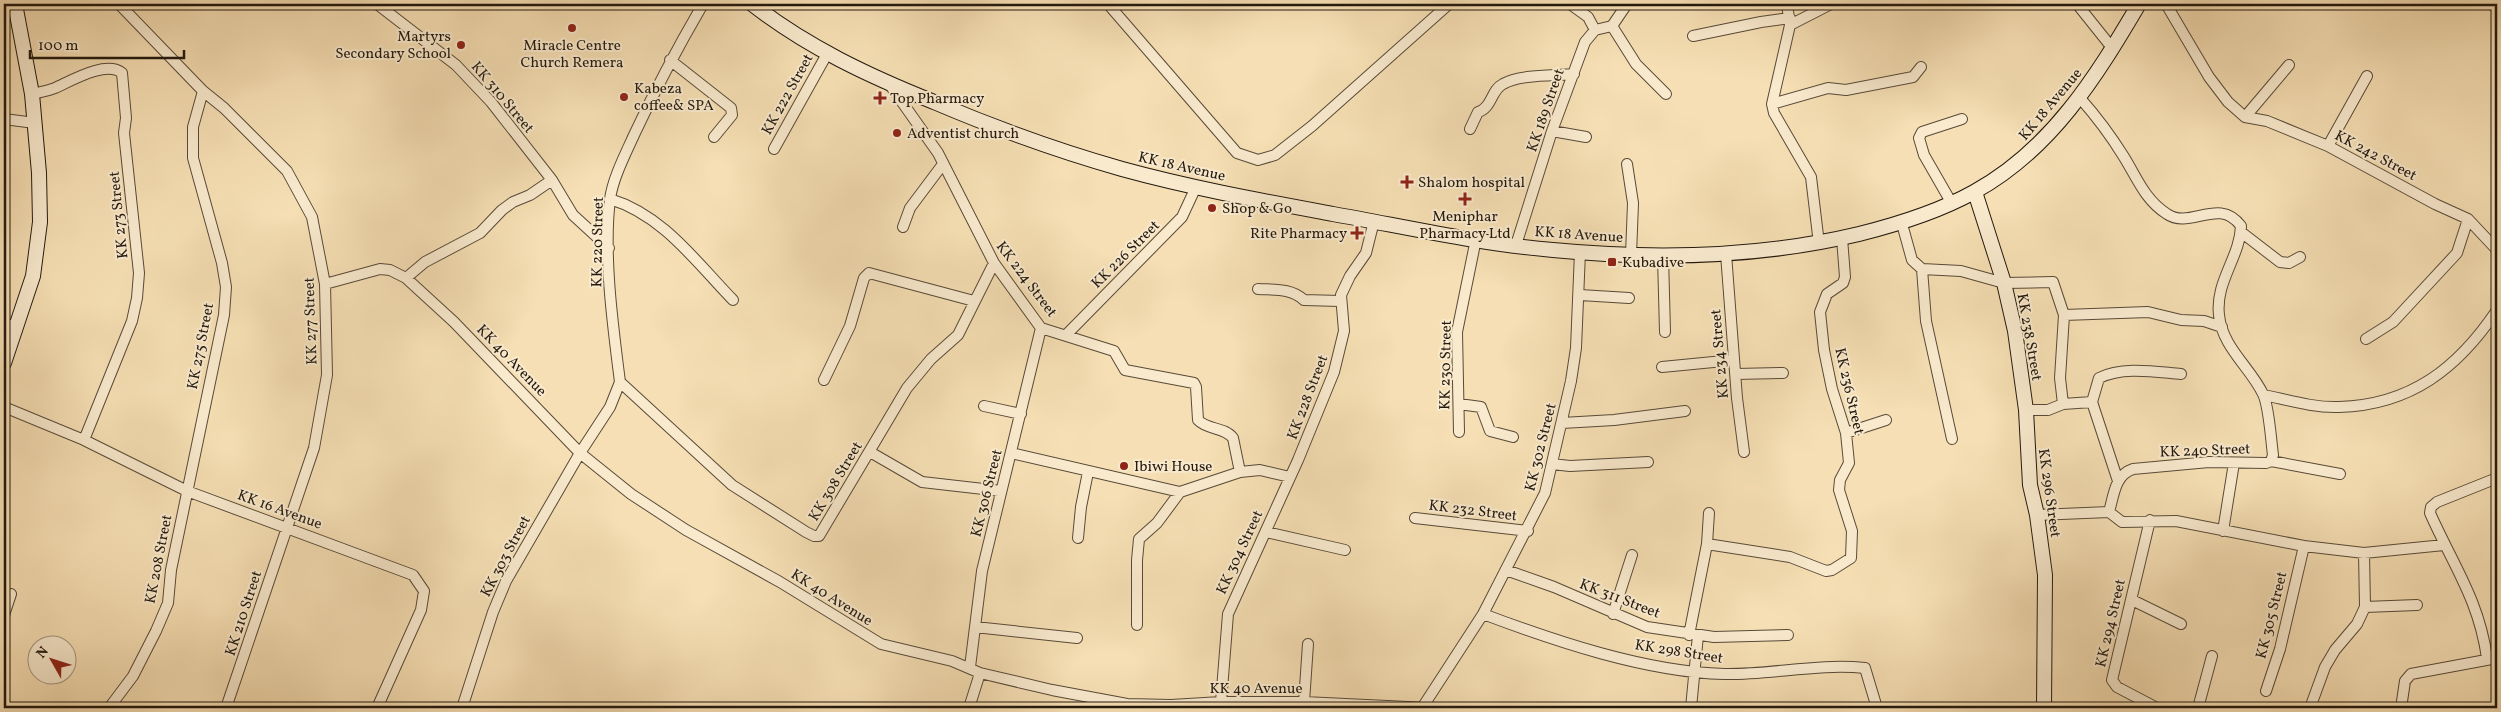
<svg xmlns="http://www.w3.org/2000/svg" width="2501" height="712" font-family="Vollkorn,serif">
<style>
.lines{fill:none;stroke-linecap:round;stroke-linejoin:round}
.street-casing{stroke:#584a38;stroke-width:12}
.secondary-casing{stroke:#23190e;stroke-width:16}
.street{stroke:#f9eace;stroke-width:10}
.secondary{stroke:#f9eace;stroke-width:14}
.poi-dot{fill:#8f2418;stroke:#f9eace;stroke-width:2}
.labels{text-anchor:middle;stroke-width:4;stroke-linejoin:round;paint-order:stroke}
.poi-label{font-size:15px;fill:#23190e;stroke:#f9eace;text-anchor:start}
.street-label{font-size:15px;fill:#23190e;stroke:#f9eace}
</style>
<rect width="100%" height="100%" fill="#f6dfb4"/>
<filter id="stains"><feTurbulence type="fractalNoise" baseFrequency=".004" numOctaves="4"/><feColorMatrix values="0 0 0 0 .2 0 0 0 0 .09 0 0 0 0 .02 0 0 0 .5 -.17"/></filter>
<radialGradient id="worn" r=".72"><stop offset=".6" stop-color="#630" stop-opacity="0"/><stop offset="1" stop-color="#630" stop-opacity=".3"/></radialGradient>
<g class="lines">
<!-- street casing -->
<g class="street-casing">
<path id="street" d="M119 4 203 91 224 108 287 171 312 217 325 284 327 375 314 448 226 708
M377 4 456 65 491 102 552 180 573 215 609 248
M1108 4 1237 153 1258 160 1275 155 1312 126 1449 4
M1570 4 1588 17 1595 30
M1787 4 1790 25 1772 104 1774 113 1811 177 1819 244
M2077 4 2113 49
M2166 4 2209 77 2228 102 2245 117 2267 121 2328 146 2435 204 2468 219 2457 253 2393 322 2366 339
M2489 4 2497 6
M1790 25 1831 4
M1612 26 1636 64 1666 94
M1693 36 1761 22 1790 18
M670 60 731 108 732 115 714 137
M890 85 938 153 994 263 1041 328 1114 351 1125 370 1194 383 1196 387 1198 420C1207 430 1225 427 1233 438L1240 472
M32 94C39 92 48 91 55 88 71 81 106 60 122 73L126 118 124 133 139 273 137 298 132 321 84 440
M2080 98C2096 116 2111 136 2124 157 2137 178 2145 200 2167 214 2190 230 2219 196 2241 226 2240 257 2215 282 2219 315 2222 347 2250 367 2263 394 2269 406 2271 440 2273 455L2271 461 2266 463 2209 462 2133 469C2115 475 2114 494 2109 512
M1772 104 1828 88 1846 90 1913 77 1921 67
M2245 117 2289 65
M4 119 35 123
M1470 129 1478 112C1492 108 1491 90 1503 84 1520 74 1555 76 1574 74
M1552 131 1586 137
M2328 146 2367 76
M774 149 827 54
M1627 164 1633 203 1631 255
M610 199C663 215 696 262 733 300
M1951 202 1924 155 1919 138 1922 132 1962 119
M2468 219 2497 250
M1902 224 1912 260 1922 269 1961 271 2004 283 2053 282 2064 315 2148 312 2181 320 2204 321 2222 327
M903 227 910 208 943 164
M2241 232 2280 262 2289 263 2300 257
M1516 245 1552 131 1585 42 1595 30 1612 26 1627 4
M1726 254 1737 398 1744 452
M1663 256 1665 332
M1922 269 1926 321 1952 439
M406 278 425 262 480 233 502 210 513 202 530 195 552 180
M325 284 380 269 390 270 406 278 454 322 580 453 631 494 686 530 780 582 881 644 952 661 980 673 1052 690 1127 704 1171 705 1221 702H1304L1429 708
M1258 289C1275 290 1291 288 1304 300L1340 301
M1580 295 1629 298
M4 322 17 330
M1066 335 1182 217 1196 187
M1662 367 1734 360
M1736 374 1783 373
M824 380 850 326 864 278 869 273 974 301
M620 382C613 327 603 254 610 199 613 178 625 155 634 135 655 90 678 47 703 4
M2264 395C2288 400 2314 408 2339 407 2411 405 2458 368 2497 310
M1459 404 1481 407 1490 431 1513 437
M2063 404 2092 402
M984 406 1021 414
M4 407 84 440 187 491 413 575 424 591 421 610 377 708
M2026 410H2048L2063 404 2060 378 2064 315
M1562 423 1614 420 1685 411
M1459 432 1457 332 1476 239
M1846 433 1886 420
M870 452 922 482 1001 491
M1011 453 1180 492 1240 472 1260 470 1290 477
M2271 461 2340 474
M1552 464 1570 466 1648 462
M2118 481 2092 402 2099 378C2123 366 2156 372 2181 374
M2037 515 2109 512 2122 522 2176 521 2304 546 2364 553 2444 545
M1415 518 1528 531
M2150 520 2112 680 2117 687 2157 708
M2223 531 2234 463
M1266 532 1345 550
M1078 538 1081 507 1088 472
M1707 544 1709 513
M1506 570 1554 587 1647 627 1714 637 1788 635
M2132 600 2181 624
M2365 607 2417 605
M1483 614C1555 641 1646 672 1724 674 1770 675 1819 663 1865 668L1877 708
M1613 614 1632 555
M4 615 11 594
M1137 625V560L1139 539 1157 523 1180 492
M975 627 1077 638
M1689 635 1707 544 1790 557 1826 571 1832 570 1851 558 1852 531 1839 490 1840 480 1849 463 1846 433 1832 389 1824 350 1820 312 1827 294 1843 283 1845 277 1842 238
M2487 658C2479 600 2453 565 2430 513L2431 507 2437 502 2497 478
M970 667 982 571 1041 328
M2266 691 2280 649 2304 546
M1221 702 1228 614 1298 460 1334 372 1344 331 1341 295 1350 276 1366 253 1374 221
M1304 702 1308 644
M109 708 133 676 156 631 168 603 171 570 224 315 226 287 222 263 193 158V127L203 91
M462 708 493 612 506 581 580 453 610 407 620 382 732 485 806 532 814 536H819L907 388 931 359 958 335 994 263
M969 708 980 673
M1422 708 1483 614 1545 493 1571 381 1576 348 1580 252
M1691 708 1698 635
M2198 708 2212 656
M2310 708 2325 667 2335 650 2357 624 2365 607 2364 553
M2401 708 2405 681 2411 674 2497 658"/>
</g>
<!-- secondary casing -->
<g class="secondary-casing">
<path id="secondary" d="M752 4C807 47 869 76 934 102 995 128 1058 151 1122 169 1191 188 1263 201 1333 214 1406 227 1480 244 1553 250 1657 260 1758 258 1859 234 1899 224 1938 212 1974 192 2051 150 2096 77 2139 4
M1975 192 2004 283 2015 331 2026 410 2030 485 2037 515 2045 575 2044 708
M4 363 33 276 40 222 39 173 32 94 15 4"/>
</g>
<!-- street -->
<use href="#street" class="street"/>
<!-- secondary -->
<use href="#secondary" class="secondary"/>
</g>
<!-- markers -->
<g class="poi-dot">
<circle cx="572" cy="28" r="5"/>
<circle cx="461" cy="45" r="5"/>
<circle cx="624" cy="97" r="5"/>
<path d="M877.5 90.5h5v5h5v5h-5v5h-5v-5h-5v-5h5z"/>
<circle cx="897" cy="133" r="5"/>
<path d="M1404.5 174.5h5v5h5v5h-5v5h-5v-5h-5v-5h5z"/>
<path d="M1462.5 191.5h5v5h5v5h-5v5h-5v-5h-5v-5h5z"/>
<circle cx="1212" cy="208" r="5"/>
<path d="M1354.5 225.5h5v5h5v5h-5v5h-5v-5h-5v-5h5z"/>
<rect x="1607" y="257" width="10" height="10" rx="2.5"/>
<circle cx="1124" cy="466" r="5"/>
</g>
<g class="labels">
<!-- poi labels -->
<g class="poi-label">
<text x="451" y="41" text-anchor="end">Martyrs<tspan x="451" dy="17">Secondary School</tspan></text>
<text x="572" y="50" text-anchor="middle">Miracle Centre<tspan x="572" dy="17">Church Remera</tspan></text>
<text x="634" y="93">Kabeza<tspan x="634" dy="17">coffee&amp; SPA</tspan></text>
<text x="890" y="103">Top Pharmacy</text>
<text x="907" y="138">Adventist church</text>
<text x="1418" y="187">Shalom hospital</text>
<text x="1222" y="213">Shop &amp; Go</text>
<text x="1465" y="221" text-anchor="middle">Meniphar<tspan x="1465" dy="17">Pharmacy Ltd</tspan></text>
<text x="1347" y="238" text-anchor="end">Rite Pharmacy</text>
<text x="1622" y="267">Kubadive</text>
<text x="1134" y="471">Ibiwi House</text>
</g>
<!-- street labels -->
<g class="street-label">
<text transform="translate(787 94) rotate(-61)" y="5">KK 222 Street</text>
<text transform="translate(503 97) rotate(50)" y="5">KK 310 Street</text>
<text transform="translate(2050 104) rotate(-50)" y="5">KK 18 Avenue</text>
<text transform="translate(1545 110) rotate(-71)" y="5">KK 189 Street</text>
<text transform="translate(2376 155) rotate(28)" y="5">KK 242 Street</text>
<text transform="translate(1182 166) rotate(13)" y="5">KK 18 Avenue</text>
<text transform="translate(118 215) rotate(-96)" y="5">KK 273 Street</text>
<text transform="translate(1579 234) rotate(4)" y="5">KK 18 Avenue</text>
<text transform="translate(597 242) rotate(-89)" y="5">KK 220 Street</text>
<text transform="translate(1125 254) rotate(-45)" y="5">KK 226 Street</text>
<text transform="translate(1027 279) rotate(53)" y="5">KK 224 Street</text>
<text transform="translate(310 321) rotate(-92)" y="5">KK 277 Street</text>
<text transform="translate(2030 337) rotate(80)" y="5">KK 238 Street</text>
<text transform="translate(200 346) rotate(-79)" y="5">KK 275 Street</text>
<text transform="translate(1719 354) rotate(-95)" y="5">KK 234 Street</text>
<text transform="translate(512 360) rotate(46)" y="5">KK 40 Avenue</text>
<text transform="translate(1445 365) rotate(-89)" y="5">KK 230 Street</text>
<text transform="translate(1850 391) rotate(77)" y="5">KK 236 Street</text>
<text transform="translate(1307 397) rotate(-69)" y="5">KK 228 Street</text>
<text transform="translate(1540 447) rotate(-76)" y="5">KK 302 Street</text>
<text transform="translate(2205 450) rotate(-2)" y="5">KK 240 Street</text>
<text transform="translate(835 481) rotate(-59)" y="5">KK 308 Street</text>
<text transform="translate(986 493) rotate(-76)" y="5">KK 306 Street</text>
<text transform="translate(2050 493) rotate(82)" y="5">KK 296 Street</text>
<text transform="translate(280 509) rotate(20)" y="5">KK 16 Avenue</text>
<text transform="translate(1473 510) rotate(7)" y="5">KK 232 Street</text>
<text transform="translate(1239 552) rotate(-65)" y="5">KK 304 Street</text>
<text transform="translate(505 556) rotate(-62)" y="5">KK 303 Street</text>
<text transform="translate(158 559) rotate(-79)" y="5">KK 208 Street</text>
<text transform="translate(832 597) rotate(32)" y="5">KK 40 Avenue</text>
<text transform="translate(1620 598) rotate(21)" y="5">KK 311 Street</text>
<text transform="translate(243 613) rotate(-72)" y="5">KK 210 Street</text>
<text transform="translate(2271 615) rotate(-76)" y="5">KK 305 Street</text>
<text transform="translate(2110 623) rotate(-77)" y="5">KK 294 Street</text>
<text transform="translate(1679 651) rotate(9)" y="5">KK 298 Street</text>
<text x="1256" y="693">KK 40 Avenue</text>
</g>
</g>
<!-- margin -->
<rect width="2501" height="712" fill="none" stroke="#f6dfb4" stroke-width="20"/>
<rect x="5" y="5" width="2491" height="702" fill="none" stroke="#23190e" stroke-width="2.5"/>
<rect x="10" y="10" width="2481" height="692" fill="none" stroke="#23190e"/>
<!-- north arrow -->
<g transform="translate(52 660) rotate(309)"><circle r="24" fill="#f9eace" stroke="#a39681"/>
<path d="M0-4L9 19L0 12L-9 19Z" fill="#8f2418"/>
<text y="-8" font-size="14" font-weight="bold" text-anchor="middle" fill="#23190e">N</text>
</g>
<!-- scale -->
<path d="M30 50v8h154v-8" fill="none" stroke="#23190e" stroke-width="2.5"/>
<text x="38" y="50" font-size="15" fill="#23190e" stroke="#f9eace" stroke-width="4" paint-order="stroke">100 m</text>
<rect width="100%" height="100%" filter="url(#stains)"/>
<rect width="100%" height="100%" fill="url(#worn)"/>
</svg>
